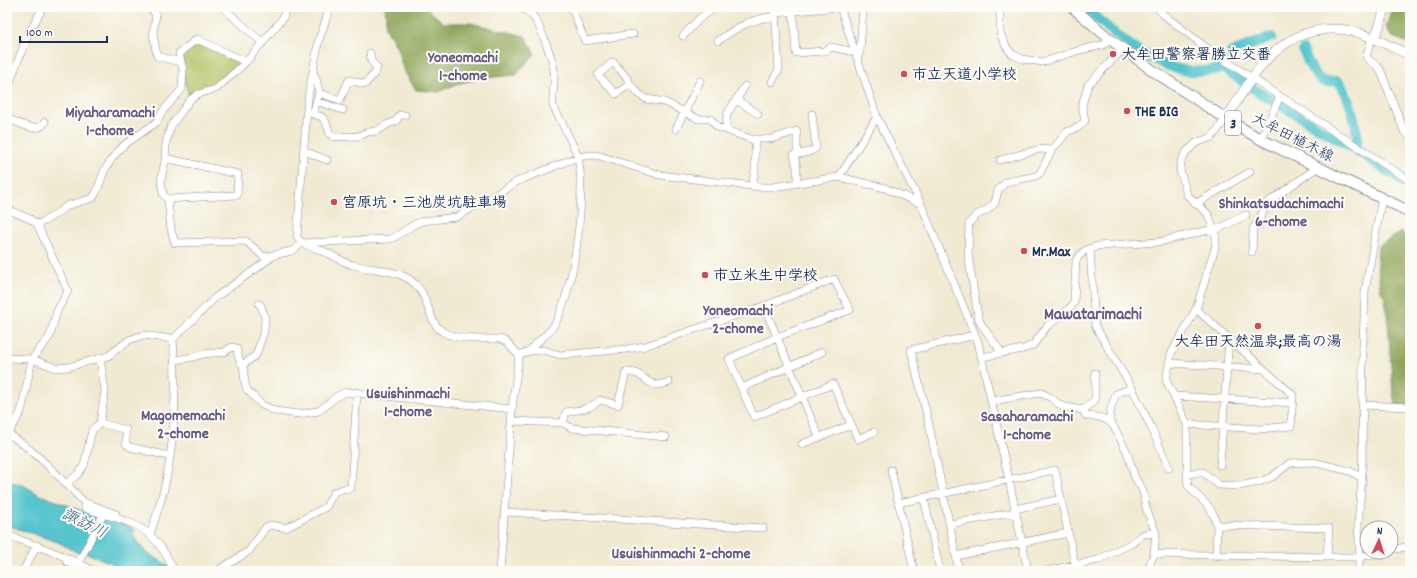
<svg xmlns="http://www.w3.org/2000/svg" width="1417" height="578" font-family="Dekko,'Klee One',sans-serif">
<style>
.green{fill:#b3c062;stroke:#677860}
.forest{fill:#8ea658;stroke:#546a5b}
.water{fill:#57c5cd;stroke:#397a96}
.lines{fill:none;stroke-linecap:round;stroke-linejoin:round}
.river{stroke:#57c5cd;stroke-width:10}
.street-casing{stroke:#868c98;stroke-width:8}
.secondary-casing{stroke:#868c98;stroke-width:10}
.primary-casing{stroke:#868c98;stroke-width:12}
.street{stroke:#fff;stroke-width:7}
.secondary{stroke:#fff;stroke-width:9}
.primary{stroke:#fff;stroke-width:10}
.poi-dot{fill:#d1495b;stroke:#fdfcf7;stroke-width:1.5}
.labels{text-anchor:middle;stroke-width:4;stroke-linejoin:round;paint-order:stroke}
.shield{fill:#fdfcf7;stroke:#5f6c8c;stroke-width:1}
.shield-label{font-size:14px;font-weight:bold;fill:#1b2f5e}
.poi-label{font-size:15px;font-weight:bold;fill:#1b2f5e;stroke:#fdfcf7;text-anchor:start}
.street-label{font-size:15px;fill:#1b2f5e;stroke:#fdfcf7}
.neighbourhood-label{font-size:16px;font-weight:bold;fill:#645987;stroke:#fdfcf7}
.water-label{font-size:16px;font-style:italic;fill:#2d5c7f;stroke:#fdfcf7}
.quarter-label{font-size:17px;font-weight:bold;fill:#645987;stroke:#fdfcf7}
</style>
<rect width="100%" height="100%" fill="#fdfcf7"/>
<filter id="ink" filterUnits="userSpaceOnUse"><feTurbulence type="fractalNoise" baseFrequency=".025" numOctaves="2"/><feDisplacementMap in="SourceGraphic" scale="8" xChannelSelector="R" yChannelSelector="G"/><feConvolveMatrix kernelMatrix="1 2 1 2 8 2 1 2 1" color-interpolation-filters="sRGB"/></filter>
<filter id="wash" filterUnits="userSpaceOnUse"><feTurbulence type="fractalNoise" baseFrequency=".012" numOctaves="4" result="noise"/><feDisplacementMap in="SourceGraphic" scale="16" xChannelSelector="R" yChannelSelector="G"/><feGaussianBlur stdDeviation="0.9" result="paint"/><feColorMatrix in="noise" values="0 0 0 0 0 0 0 0 0 0 0 0 0 0 0 0 0 1.4 0 .05"/><feComposite in="paint" operator="in"/></filter>
<g filter="url(#wash)">
<rect width="100%" height="100%" fill="#f1ead2"/>
<!-- green -->
<path class="green" d="M197 43 204 45 237 63 232 70 213 87 189 96C186 86 179 63 185 53 187 49 193 46 197 43Z"/>
<!-- forest -->
<path class="forest" d="M385 7H425L444 23H470L525 36 535 54 516 75 484 78 456 84 439 92 416 90 403 69 397 48 385 27 386 17Z
M1392 7H1410V44L1391 36 1386 27Z
M1402 232 1410 244V411L1403 410 1395 404 1393 393 1388 322 1385 297 1381 292 1377 263 1378 246Z"/>
<!-- water -->
<path class="water" d="M7 480 11 483H18L21 485H23L40 495 99 517 106 519 109 518 132 528 135 530 133 534C138 544 144 551 153 557 160 561 167 563 171 571H123L111 563 87 553 80 554 58 542 7 525Z"/>
<g class="lines">
<!-- river -->
<path class="river" d="M1085 7C1110 31 1147 63 1183 70 1193 72 1206 71 1217 70L1221 68 1232 52 1272 37
M1303 50C1307 59 1314 79 1325 82 1329 82 1334 81 1338 81 1351 98 1354 118 1358 139L1353 148 1410 186
M1222 67 1255 90 1353 148"/>
</g>
</g>
<g filter="url(#ink)">
<g class="lines">
<!-- street casing -->
<g class="street-casing">
<path id="street" d="M150 7 156 15 153 33 157 56 180 62
M222 7 263 43
M286 7 283 18 246 62 216 89 198 94 190 100 171 126 166 142 165 161 161 180 163 194 168 200 171 230 175 243 246 241 264 257 292 251 302 243 390 239 395 237 415 224 423 221 457 217 518 181 578 157 591 155 600 156 660 175 760 187H772L839 177 885 188 921 204
M330 7 319 40 309 91 307 108 297 236C298 239 300 241 303 243 308 247 316 248 323 251 333 255 342 262 353 265 369 269 386 269 401 275 434 288 423 322 445 333 459 340 484 339 500 339L507 342 519 355
M520 7C526 10 531 13 535 19 540 26 554 62 554 71 555 83 552 94 553 106 559 117 565 129 571 141 573 147 577 152 578 158 587 194 574 293 554 325 548 335 536 342 529 351
M571 7 585 41 633 34
M840 7 877 117 921 204 978 342 1009 480 1028 571
M996 7 1000 13V33L1006 46 1012 54 1022 59 1043 62 1080 50 1103 45 1111 40
M1156 7 1164 15 1212 52 1410 181
M793 12 796 53 825 51 831 47 855 52
M775 13 839 7
M683 36 700 18 716 7
M1372 38 1366 57 1380 69 1404 131 1410 136
M718 41C737 27 751 19 775 16
M857 58 860 52 863 7
M313 72 317 82 319 93 313 114 322 117 326 122 330 134 334 137 359 136 368 132 377 131 386 125 396 121 400 115H405
M772 82 779 69 775 13 773 7
M630 84 616 94 598 75 613 62 627 78 630 84 638 93 646 99 665 102 698 119H711L717 127 726 130
M745 86 727 114 726 130 751 139H771L797 131V154
M7 89 28 35 43 7
M319 93 340 100 349 80 365 84 375 73 377 68 371 61 370 53
M737 100 758 114
M316 101 343 110
M7 118C17 122 38 135 45 122
M676 129 700 81
M1260 139 1266 128 1280 96
M304 151 327 160
M165 158 238 174 237 195 167 199
M1000 160 1040 149 1052 150
M839 177 877 117
M797 183V168L794 155C802 153 809 154 816 148L812 114
M752 186 755 171V139
M1195 204 1250 172
M7 209 30 219 37 224 68 291 57 311 50 336 32 359 21 412 8 434
M37 224 45 221 69 205 93 198 97 191 104 171 113 157 124 145 157 122 162 112 182 89 183 70 179 53 197 39 246 62
M1214 231 1246 215
M1090 248 1095 326 1132 388 1151 427 1169 468
M1252 252 1253 229 1259 220 1267 203 1318 167
M764 306 819 437
M1002 353 981 324 978 316 968 255 969 223 977 215 987 210 995 203 998 190 1006 182 1036 176 1040 173 1052 150 1067 132 1079 127 1085 121 1082 105 1088 85 1123 49
M519 355 529 351 543 350 560 355 627 349 645 346 764 306 834 279 850 310 777 337 729 359 754 417 833 384 858 439 874 432
M982 357 1023 349 1033 345 1048 325 1063 315 1074 303 1076 260 1084 251 1098 246 1159 242 1213 229
M7 358 32 359 56 368 68 367 108 356 129 340 143 335 173 339 216 297 257 268 273 256
M175 360 194 357 204 354 224 352 232 347 236 348 240 362 243 365 245 383 247 390 262 405 275 411 299 414 319 411 336 397 346 392 512 409
M1169 363 1263 369
M243 365 256 355 264 331 265 318 261 306 259 304
M742 388 822 352
M1174 396 1293 403
M991 401 1041 393 1050 397 1061 406 1083 410 1086 416 1099 417 1109 421 1114 427 1127 452 1135 478 1143 491 1146 508 1156 533 1154 554 1147 571
M1362 405 1410 407
M1083 410 1095 400V373
M511 421 563 423 572 428 666 437
M1109 421 1111 408 1116 394 1132 388
M100 423 126 430V444L130 447 169 456
M563 423 566 412C581 410 588 410 600 400L618 405 626 372C642 371 644 382 656 385 660 385 665 383 669 382
M1187 424 1260 429 1291 426 1293 395 1196 309
M7 433C36 451 60 478 84 502L85 508C100 514 120 518 135 525 154 534 166 552 174 571
M802 444 851 425
M1220 465 1229 339
M891 470 914 571
M1187 474 1203 472 1219 485 1239 486 1259 482 1272 477 1290 463 1313 462 1350 471 1362 478
M66 484 78 474 84 466 92 430 100 423 105 391 100 358
M924 498 940 571
M84 502 116 514
M898 503 1055 470 1075 565
M1015 509 1061 499
M505 512 763 528
M950 524 1016 512
M1217 525 1214 516 1209 507 1188 486 1187 474V424L1166 380 1171 354 1196 309 1215 248 1216 237 1208 214 1187 195 1180 170 1181 161 1186 152 1196 143 1212 137 1226 119
M7 535C36 546 66 555 93 571
M150 535C155 519 161 502 165 485 175 439 177 386 173 339
M1391 550 1410 546
M1154 554 1327 557H1360L1383 552
M956 556 1068 533
M1216 556 1217 525 1329 528 1327 557
M67 562 83 571
M79 562 103 515
M23 571 37 545
M217 571 249 551 266 527 271 525 286 528 326 507 334 492 343 489 351 488 357 392
M500 571 512 409 519 355
M959 571 928 420 911 350 975 335
M1047 571 1098 560 1132 543 1144 534 1156 533
M1358 571 1360 557 1358 524 1362 478 1363 344 1365 291 1382 198"/>
</g>
<!-- secondary casing -->
<g class="secondary-casing">
<path id="secondary" d="M1374 39 1381 22 1385 7
M1226 119C1250 81 1271 38 1320 30 1332 28 1345 29 1356 32 1375 38 1392 47 1410 55"/>
</g>
<!-- primary casing -->
<g class="primary-casing">
<path id="primary" d="M1072 7 1111 40 1155 72 1226 119 1260 139 1410 212"/>
</g>
<!-- street -->
<use href="#street" class="street"/>
<!-- secondary -->
<use href="#secondary" class="secondary"/>
<!-- primary -->
<use href="#primary" class="primary"/>
</g>
</g>
<!-- markers -->
<g class="poi-dot">
<circle cx="1113" cy="54" r="4"/>
<circle cx="904" cy="74" r="4"/>
<circle cx="1127" cy="111" r="4"/>
<circle cx="334" cy="202" r="4"/>
<circle cx="1024" cy="251" r="4"/>
<circle cx="705" cy="275" r="4"/>
<circle cx="1258" cy="326" r="4"/>
</g>
<g class="labels">
<!-- shield labels -->
<rect class="shield" x="1225" y="111" width="16" height="24" rx="3"/>
<g class="shield-label">
<text x="1233" y="128">3</text>
</g>
<!-- poi labels -->
<g class="poi-label">
<text x="1121" y="59">大牟田警察署勝立交番</text>
<text x="912" y="79">市立天道小学校</text>
<text x="1135" y="116">THE BIG</text>
<text x="342" y="207">宮原坑・三池炭坑駐車場</text>
<text x="1032" y="256">Mr.Max</text>
<text x="713" y="280">市立米生中学校</text>
<text x="1258" y="346" text-anchor="middle">大牟田天然温泉;最高の湯</text>
</g>
<!-- street labels -->
<g class="street-label">
<text transform="translate(1293 137) rotate(27)" y="5">大牟田植木線</text>
</g>
<!-- neighbourhood labels -->
<g class="neighbourhood-label">
<text x="463" y="62">Yoneomachi<tspan x="463" dy="18">1-chome</tspan></text>
<text x="110" y="117">Miyaharamachi<tspan x="110" dy="18">1-chome</tspan></text>
<text x="1281" y="208">Shinkatsudachimachi<tspan x="1281" dy="18">6-chome</tspan></text>
<text x="738" y="315">Yoneomachi<tspan x="738" dy="18">2-chome</tspan></text>
<text x="408" y="398">Usuishinmachi<tspan x="408" dy="18">1-chome</tspan></text>
<text x="183" y="420">Magomemachi<tspan x="183" dy="18">2-chome</tspan></text>
<text x="1027" y="421">Sasaharamachi<tspan x="1027" dy="18">1-chome</tspan></text>
<text x="681" y="558">Usuishinmachi 2-chome</text>
</g>
<!-- water labels -->
<g class="water-label">
<text transform="translate(85 522) rotate(26)" y="6">諏訪川</text>
</g>
<!-- quarter labels -->
<g class="quarter-label">
<text x="1093" y="319">Mawatarimachi</text>
</g>
</g>
<!-- margin -->
<rect width="1417" height="578" fill="none" stroke="#fdfcf7" stroke-width="24"/>
<!-- north arrow -->
<g transform="translate(1379 540) rotate(4)"><circle r="19" fill="#fdfcf7" stroke="#a3aaba"/>
<path d="M0-3L7 15L0 10L-7 15Z" fill="#d1495b"/>
<text y="-6" font-size="11" font-weight="bold" text-anchor="middle" fill="#1b2f5e">N</text>
</g>
<!-- scale -->
<path d="M20 36v6h87v-6" fill="none" stroke="#1b2f5e" stroke-width="2"/>
<text x="26" y="36" font-size="12" fill="#1b2f5e" stroke="#fdfcf7" stroke-width="3" paint-order="stroke">100 m</text>
</svg>
